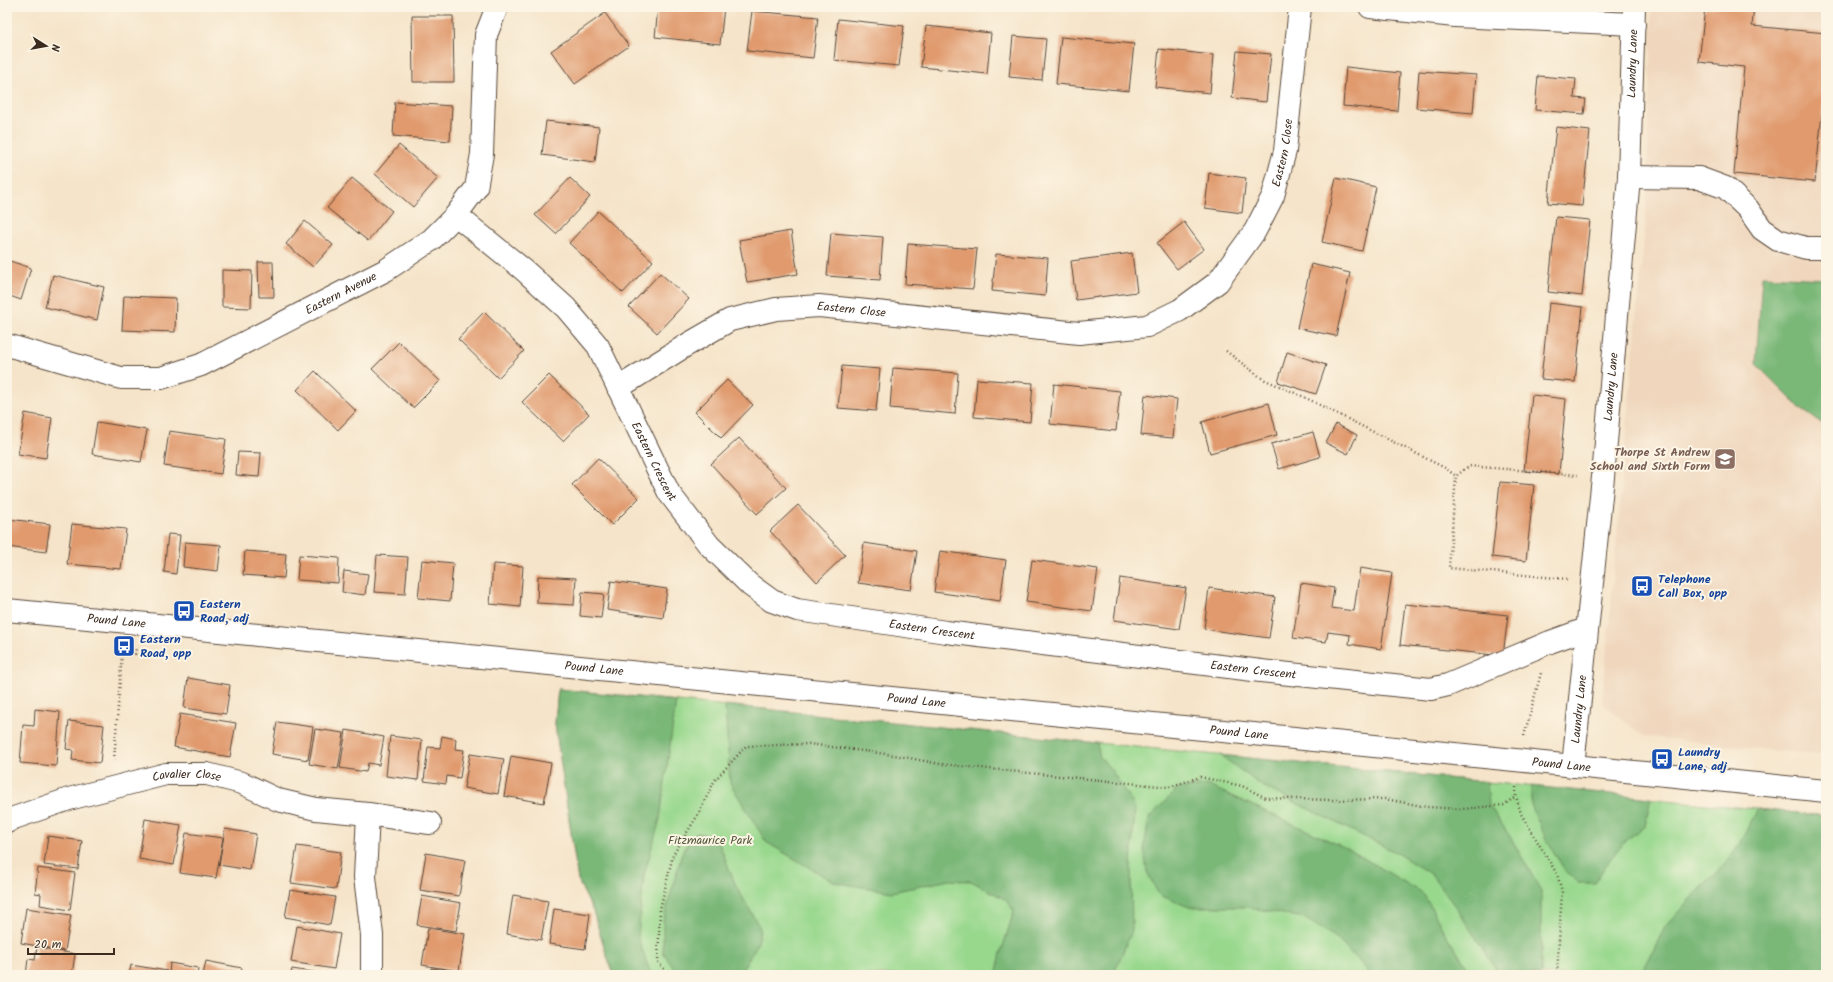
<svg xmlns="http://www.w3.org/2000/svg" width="1833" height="982" font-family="Kalam,sans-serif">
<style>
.built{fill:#efd6bc}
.green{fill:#98d88d;stroke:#6a8156}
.forest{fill:#7ab878;stroke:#5a714b}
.building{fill:#e09a6d}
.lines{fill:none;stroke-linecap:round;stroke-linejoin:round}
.minor-casing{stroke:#574638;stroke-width:24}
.path{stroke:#574638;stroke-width:2.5;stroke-dasharray:1 3;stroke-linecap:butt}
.minor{stroke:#fff;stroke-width:22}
.labels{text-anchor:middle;stroke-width:4;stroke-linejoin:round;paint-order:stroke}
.street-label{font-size:12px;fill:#3b2a1e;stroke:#fcf5e5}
.education-label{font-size:12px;font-weight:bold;fill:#785e54;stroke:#fcf5e5;text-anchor:end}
.transit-label{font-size:12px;font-weight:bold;fill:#164399;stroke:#fcf5e5;text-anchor:start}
.park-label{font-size:12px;fill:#52563a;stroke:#fcf5e5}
</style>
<rect width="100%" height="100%" fill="#fcf5e5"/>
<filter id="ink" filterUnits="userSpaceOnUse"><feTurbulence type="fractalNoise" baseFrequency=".025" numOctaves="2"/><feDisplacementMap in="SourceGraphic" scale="8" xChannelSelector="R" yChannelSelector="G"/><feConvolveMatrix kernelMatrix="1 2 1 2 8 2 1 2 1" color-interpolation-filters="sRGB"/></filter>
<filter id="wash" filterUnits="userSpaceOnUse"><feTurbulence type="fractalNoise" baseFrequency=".012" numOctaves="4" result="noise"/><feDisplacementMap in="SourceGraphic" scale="16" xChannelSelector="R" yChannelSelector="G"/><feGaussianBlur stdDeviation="0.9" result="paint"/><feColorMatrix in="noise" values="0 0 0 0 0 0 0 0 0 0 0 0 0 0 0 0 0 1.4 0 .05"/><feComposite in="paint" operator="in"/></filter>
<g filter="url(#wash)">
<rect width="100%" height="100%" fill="#f5e4c9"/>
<!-- built -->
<path class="built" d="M1652 7H1826V756L1644 736 1602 703 1646 216Z"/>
<!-- green -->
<path class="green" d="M558 689 1826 816V975H613L593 911 578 880 555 724Z"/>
<!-- forest -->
<path class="forest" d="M1762 276 1826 279V426L1801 409 1756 364Z
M558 689 676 701 660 819 644 875 638 937 651 975H613L593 911 578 880 555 724Z
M725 705 1097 743 1100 757 1112 771 1135 807 1131 866 1132 931 1113 975H996L1001 953 1014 911 1005 899 971 881 949 880 892 892 834 882 766 842 730 783Z
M1220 755 1487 782 1489 805 1511 838 1541 891V975H1500L1457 909 1432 875 1395 852 1262 786Z
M1207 785 1348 849 1423 893 1443 930 1472 975H1368L1367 970 1335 937 1304 918 1247 907H1189L1159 895 1147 872 1144 848 1149 818 1177 789Z
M1531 786 1651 798 1645 826C1622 841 1608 860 1595 883H1578L1564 869 1546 839 1531 805Z
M1758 809 1826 816V975H1641L1665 927 1691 898 1713 877 1735 851Z
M696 833 716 836 736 886 760 928 758 943 739 975H678L663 952V921L683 850Z"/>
<g id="blocks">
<!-- building -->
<path class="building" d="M658 7H724L720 44 655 37Z
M1705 7H1754L1752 26 1826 33V75L1815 182 1734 174 1744 67 1699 62Z
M752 11 818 17 813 58 747 51Z
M605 13 629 46 575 84 551 51Z
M412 16H453L454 82H413Z
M838 19 904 26 899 66 834 60Z
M926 26 991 33 987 74 921 67Z
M1013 36 1046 39 1042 80 1009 77Z
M1061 37 1134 44 1129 91 1056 84Z
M1159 49 1213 55 1210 93 1155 87Z
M1237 51 1271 54 1266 102 1232 98Z
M1346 67 1400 73 1397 111 1343 106Z
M1419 71 1476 75 1473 113 1416 108Z
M1538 76 1576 79 1574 98 1586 99 1584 114 1535 110Z
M395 102 452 106 450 141 393 136Z
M546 121 599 127 595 162 542 155Z
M1556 127 1590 131 1582 206 1548 203Z
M399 145 438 178 413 207 375 174Z
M1209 173 1246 178 1242 213 1205 208Z
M352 178 392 211 368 241 327 208Z
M570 178 590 197 556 234 535 215Z
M1336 178 1376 187 1362 251 1322 242Z
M598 211 653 261 623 293 569 243Z
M1556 217 1590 220 1582 296 1548 292Z
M305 221 333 245 313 267 286 244Z
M1184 222 1204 249 1177 269 1157 243Z
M791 231 798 274 747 282 739 240Z
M831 233 883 237 880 280 827 276Z
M908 244 977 249 973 289 905 284Z
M1132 253 1137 292 1076 300 1071 261Z
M996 254 1048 258 1045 296 992 291Z
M7 260 31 268 21 300 7 295Z
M258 262H273L274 297H259Z
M1311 264 1350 273 1336 336 1297 328Z
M222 270 252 271 251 308 222 307Z
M660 273 689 299 657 333 629 307Z
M53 275 104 287 97 320 45 307Z
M124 296 176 298 175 332 122 330Z
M1549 303 1583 307 1575 382 1541 379Z
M484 312 524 351 498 378 458 339Z
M399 342 440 381 413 408 372 369Z
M1287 352 1326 365 1316 394 1278 382Z
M842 366 880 369 876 411 838 408Z
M893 368 958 373 955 414 890 408Z
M315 371 356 411 338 430 297 390Z
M549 375 589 414 563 441 522 402Z
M977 379 1033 383 1030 422 974 417Z
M727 380 753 405 721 438 695 412Z
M1054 384 1120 391 1116 431 1050 424Z
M1145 395 1177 399 1173 438 1141 435Z
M1532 395 1566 399 1559 474 1524 471Z
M1269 403 1277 435 1210 453 1202 422Z
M25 413 52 418 46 458 18 454Z
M97 422 147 430 141 462 92 454Z
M1336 424 1357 435 1348 454 1326 443Z
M169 431 226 439 221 474 164 466Z
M1313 432 1320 457 1279 469 1271 444Z
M739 438 786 488 757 514 711 464Z
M238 452 261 453 259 477 236 475Z
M598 458 639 498 612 525 572 485Z
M1500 482 1534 485 1526 561 1492 557Z
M798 505 845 555 817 582 770 531Z
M8 519 50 524 46 552 7 547Z
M72 524 126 529 121 569 67 564Z
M168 534 180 535 176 574 164 572Z
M185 542 221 545 218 571 183 567Z
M864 543 917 551 911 590 858 583Z
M245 551 286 554 284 578 243 575Z
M940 551 1006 560 1000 601 934 592Z
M299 555 339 558 338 583 297 580Z
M377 555 408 557 405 594 374 592Z
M422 560 453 563 450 601 418 598Z
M1032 560 1098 569 1092 611 1026 602Z
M493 564 523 566 520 607 490 604Z
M1360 568 1392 573 1381 649 1349 644 1350 635 1328 632 1326 642 1293 638 1301 583 1334 588 1331 608 1354 611Z
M344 571 368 574 365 595 342 592Z
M538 576 576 578 574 605 537 603Z
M1120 578 1186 588 1179 629 1114 620Z
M611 581 667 589 663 618 607 610Z
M1209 588 1275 597 1269 638 1204 629Z
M582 592 604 594 601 618 580 616Z
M1405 604 1508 615 1503 656 1400 645Z
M188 678 230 685 226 714 184 708Z
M35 709 60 712 56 766 20 763 23 725 34 726Z
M180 714 236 723 230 757 174 747Z
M69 721 104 725 100 763 72 760 73 750 66 749Z
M277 722 313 727 308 760 272 754Z
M315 729 344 733 338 769 309 764Z
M346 730 384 737 379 765 368 763 366 772 340 768Z
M390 736 422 740 418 780 386 776Z
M442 736 456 739 455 749 464 750 460 778 447 776 446 784 424 781 428 747 440 748Z
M470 754 504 759 498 794 464 788Z
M511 756 551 763 544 803 504 796Z
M145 819 181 825 174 865 139 859Z
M225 829 256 834 250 870 219 865Z
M186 833 223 838 216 878 180 873Z
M48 836 82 841 78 869 44 865Z
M297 846 341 852 336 889 291 883Z
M426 853 465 860 459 896 420 890Z
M38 868 75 873 70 910 40 905 41 894 35 893Z
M290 890 335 897 330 925 285 917Z
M513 895 548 901 541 940 507 934Z
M422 896 461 903 456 931 417 925Z
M26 908 71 915 65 951 21 943Z
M554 909 590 914 585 949 549 944Z
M297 926 340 934 334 969 291 962Z
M428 928 465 934 459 971 422 965Z
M37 947 75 954 72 975H26L28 959 35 960Z
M206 961 242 968 241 975H203Z
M170 963 198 968 197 975H169Z
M131 965 167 971V975H129Z
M431 968 472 974V975H430Z
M292 969 325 974V975H291Z"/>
</g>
</g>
<g filter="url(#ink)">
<use href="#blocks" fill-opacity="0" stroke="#574638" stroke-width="1"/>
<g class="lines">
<!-- minor casing -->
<g class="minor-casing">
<g id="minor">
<path d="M1370 7 1455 16 1634 24"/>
<path d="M1629 177 1699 178 1726 188 1748 209 1762 229 1778 240 1806 248H1826"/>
<path id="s1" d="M456 215 525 271 566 308 598 346 669 493 709 545 750 585 772 601 797 610 946 632 1261 671 1431 689 1448 685 1550 642 1586 629"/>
<path id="s2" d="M7 345 121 378H161L201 365 386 270 431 240 456 215 476 188 482 154 486 35 497 7"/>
<path id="s3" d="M618 388 685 346 730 320 776 309 819 306 1079 333 1147 326 1180 310 1218 282 1255 231 1273 196 1285 151 1300 7"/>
<path id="s4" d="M7 610 1826 791"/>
<path id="s5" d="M1573 766 1603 477 1629 177 1634 7"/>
<path id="s6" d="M7 822 14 818 69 799 166 774H207L242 783 278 800 316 809 368 814"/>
<path d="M372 975V935L365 877 368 814 430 823"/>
</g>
</g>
<!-- path -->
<path class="path" d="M1226 351 1263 379 1302 396 1445 468 1456 476
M1567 579 1449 568 1456 476 1469 466 1578 475
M1524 736 1541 673
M114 760 122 653 135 654 136 648
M1516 787V796L1521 814 1557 874 1562 891 1557 975
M669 975 658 962 660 909 673 855 696 818 715 780 746 746 809 744 894 755 940 764 1169 787 1200 777 1242 786 1266 798 1331 800 1385 799 1427 807 1462 809 1504 805 1516 796"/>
<!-- minor -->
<use href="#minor" class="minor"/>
</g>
</g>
<!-- icons -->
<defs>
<g id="school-square" transform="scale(1.15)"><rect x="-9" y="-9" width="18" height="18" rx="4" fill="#8d6e63" stroke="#fcf5e5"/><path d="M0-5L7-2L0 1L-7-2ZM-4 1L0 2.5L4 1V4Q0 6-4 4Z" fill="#fff"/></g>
<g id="bus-square" transform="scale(1.15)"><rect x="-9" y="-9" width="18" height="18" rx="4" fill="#1a4fb4" stroke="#fcf5e5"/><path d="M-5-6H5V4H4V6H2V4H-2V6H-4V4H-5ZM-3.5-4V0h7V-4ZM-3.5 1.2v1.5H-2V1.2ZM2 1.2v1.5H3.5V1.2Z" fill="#fff"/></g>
</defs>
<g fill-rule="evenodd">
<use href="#school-square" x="1725" y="459"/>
<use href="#bus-square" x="1642" y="586"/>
<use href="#bus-square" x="184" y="611"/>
<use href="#bus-square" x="124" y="646"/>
<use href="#bus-square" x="1662" y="759"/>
</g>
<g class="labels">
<!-- street labels -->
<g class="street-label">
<text dy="4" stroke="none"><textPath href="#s5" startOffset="705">Laundry Lane</textPath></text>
<text dy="4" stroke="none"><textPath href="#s3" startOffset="782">Eastern Close</textPath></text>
<text dy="4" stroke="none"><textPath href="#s2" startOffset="358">Eastern Avenue</textPath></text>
<text dy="4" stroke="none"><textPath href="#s3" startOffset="254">Eastern Close</textPath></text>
<text dy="4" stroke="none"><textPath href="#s5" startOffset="381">Laundry Lane</textPath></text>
<text dy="4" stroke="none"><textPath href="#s1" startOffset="322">Eastern Crescent</textPath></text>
<text dy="4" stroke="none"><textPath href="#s4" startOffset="110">Pound Lane</textPath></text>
<text dy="4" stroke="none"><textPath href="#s1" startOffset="670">Eastern Crescent</textPath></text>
<text dy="4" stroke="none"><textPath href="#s4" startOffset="590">Pound Lane</textPath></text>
<text dy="4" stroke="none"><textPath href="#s1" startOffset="994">Eastern Crescent</textPath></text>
<text dy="4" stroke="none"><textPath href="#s4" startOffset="914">Pound Lane</textPath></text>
<text dy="4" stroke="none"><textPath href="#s5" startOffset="57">Laundry Lane</textPath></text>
<text dy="4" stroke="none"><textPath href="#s4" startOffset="1238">Pound Lane</textPath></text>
<text dy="4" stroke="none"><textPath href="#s4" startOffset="1562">Pound Lane</textPath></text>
<text dy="4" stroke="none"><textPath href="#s6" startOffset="187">Cavalier Close</textPath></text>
</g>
<!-- education labels -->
<g class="education-label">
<text x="1710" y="456">Thorpe St Andrew<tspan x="1710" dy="14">School and Sixth Form</tspan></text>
</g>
<!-- transit labels -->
<g class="transit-label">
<text x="1658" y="583">Telephone<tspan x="1658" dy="14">Call Box, opp</tspan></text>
<text x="200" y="608">Eastern<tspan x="200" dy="14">Road, adj</tspan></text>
<text x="140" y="643">Eastern<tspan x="140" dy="14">Road, opp</tspan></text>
<text x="1678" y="756">Laundry<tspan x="1678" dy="14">Lane, adj</tspan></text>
</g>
<!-- park labels -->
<g class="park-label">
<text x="710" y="844">Fitzmaurice Park</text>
</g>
</g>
<!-- margin -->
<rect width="1833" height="982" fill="none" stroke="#fcf5e5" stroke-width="24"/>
<!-- north arrow -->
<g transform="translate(46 46) rotate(101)" stroke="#fcf5e5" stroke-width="3" paint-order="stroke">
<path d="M0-3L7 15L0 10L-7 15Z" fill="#3b2a1e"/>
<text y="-6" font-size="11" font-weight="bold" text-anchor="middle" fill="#3b2a1e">N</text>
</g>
<!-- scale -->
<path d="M28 948v6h86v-6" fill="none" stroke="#3b2a1e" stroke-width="2"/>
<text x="34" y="948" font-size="12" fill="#3b2a1e" stroke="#fcf5e5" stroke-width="3" paint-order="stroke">20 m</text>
</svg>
